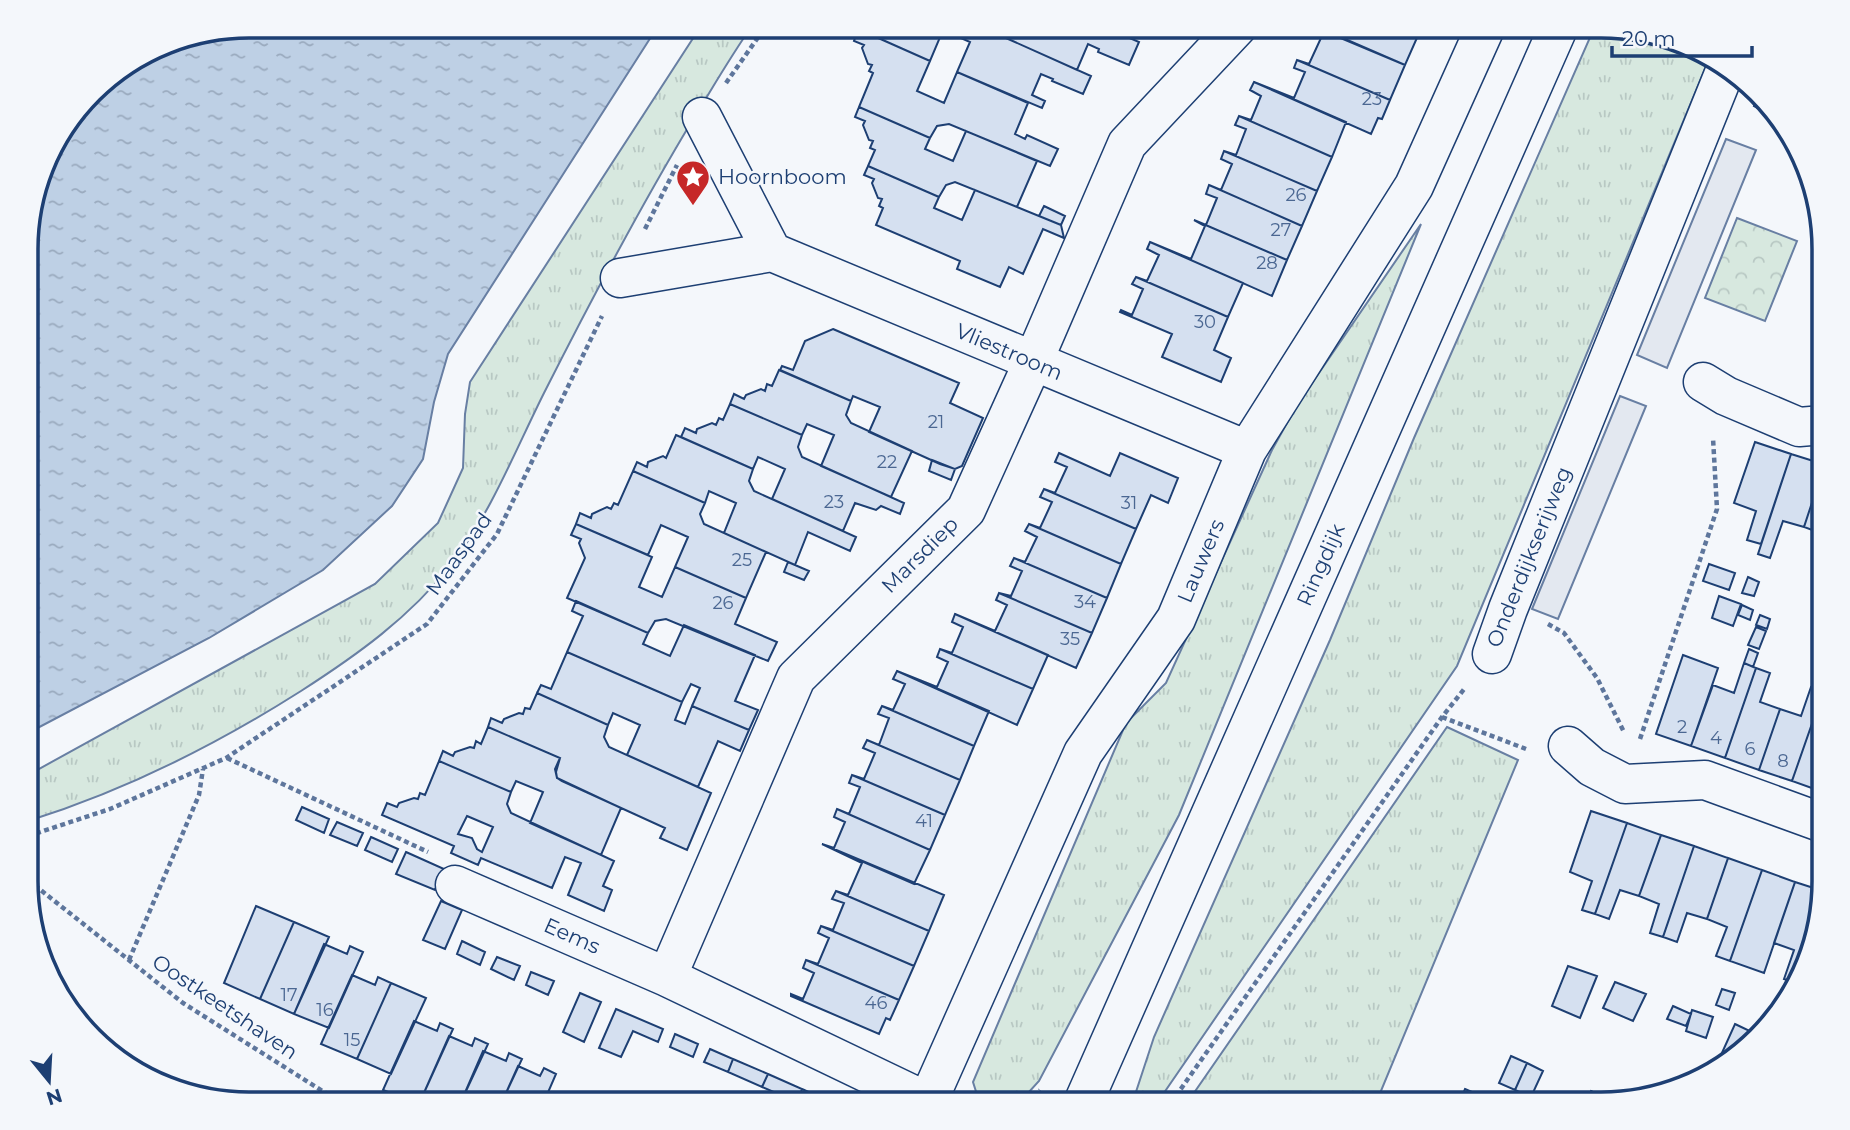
<svg xmlns="http://www.w3.org/2000/svg" width="1850" height="1130" font-family="Montserrat,sans-serif">
<style>
.grass{fill:url(#grass-tufts);stroke:#687fa3;stroke-width:2}
.park{fill:url(#park-crowns);stroke:#687fa3;stroke-width:2}
.parking{fill:#e3e8f0;stroke:#687fa3;stroke-width:2}
.water{fill:url(#water-ripples);stroke:#687fa3;stroke-width:2}
.building{fill:#d5e0f0;stroke:#1d3f73;stroke-width:2;fill-rule:evenodd}
.lines{fill:none;stroke-linecap:round;stroke-linejoin:round}
.minor-casing{stroke:#1d3f73;stroke-width:41}
.major-casing{stroke:#1d3f73;stroke-width:41}
.path{stroke:#5e769c;stroke-width:4.5;stroke-dasharray:5 3.5;stroke-linecap:butt}
.minor{stroke:#f4f7fb;stroke-width:38}
.major{stroke:#f4f7fb;stroke-width:38}
.labels{text-anchor:middle;stroke-width:5;stroke-linejoin:round;paint-order:stroke}
.number-label{font-size:18px;fill:#4b6792}
.poi-label{font-size:21px;fill:#1d3f73;stroke:#f4f7fb;text-anchor:start}
.street-label{font-size:21px;fill:#1d3f73;stroke:#f4f7fb}
.rim{fill:none;stroke:#1d3f73;stroke-width:3.5}
</style>
<defs>
<pattern id="grass-tufts" width="24" height="20" patternUnits="userSpaceOnUse" patternTransform="scale(1.75)"><rect width="24" height="20" fill="#d7e8df"/><path d="M3 7l-1-3M5 7V3M7 7l1-3M15 17l-1-3M17 17v-4M19 17l1-3" fill="none" stroke="#b8c8c3"/></pattern>
<pattern id="park-crowns" width="20" height="18" patternUnits="userSpaceOnUse" patternTransform="scale(1.75)"><rect width="20" height="18" fill="#d7e8df"/><path d="M2 6a3 3 0 1 1 6 0M12 15a3 3 0 1 1 6 0" fill="none" stroke="#b8c8c3"/></pattern>
<pattern id="water-ripples" width="26" height="14" patternUnits="userSpaceOnUse" patternTransform="scale(1.75)"><rect width="26" height="14" fill="#bed0e5"/><path d="M2 4q2-2 4 0t4 0M15 11q2-2 4 0t4 0" fill="none" stroke="#9aaabe"/></pattern>
</defs>
<rect width="100%" height="100%" fill="#f4f7fb"/>
<!-- grass -->
<path class="grass" d="M701 26H752C730 57 712 89 692 121 639 209 591 300 544 393 515 451 491 513 451 565 409 618 357 655 301 691 216 745 124 791 28 821V775L375 584 438 523 463 468 465 414 470 382Z
M1595 26 1659 34 1710 57 1457 666 1157 1103H1136L1134 1098 1154 1037 1330 640 1414 438Z
M1421 224 1179 815 1039 1081 1019 1103 980 1104 973 1082 1126 723 1166 683 1272 450 1297 405Z
M1447 727 1518 760 1376 1103H1187Z"/>
<!-- park -->
<path class="park" d="M1737 218 1797 241 1765 321 1705 298Z"/>
<!-- parking -->
<path class="parking" d="M1726 139 1756 150 1667 368 1637 355Z
M1620 396 1646 406 1558 619 1532 609Z"/>
<!-- water -->
<path class="water" d="M249 26H658L448 354 434 402 423 459 392 506 323 570 209 638 28 733V220L49 150 102 82 164 43Z"/>
<!-- building -->
<path class="building" d="M859 26H985L1006 38 1091 76 1083 94 1052 81 1053 79 1041 74 1032 95 1045 101 1042 108 957 72 970 42 943 30 930 61 858 29Z
M985 26H1102L1139 42 1129 65 1098 52 1099 49 1088 44 1077 70 1006 38Z
M1102 26H1130L1125 36Z
M1312 26 1405 65 1390 100 1297 60 1309 64 1321 38 1309 33Z
M1315 26 1324 30 1326 26H1409L1420 31 1405 65Z
M858 29 930 61 917 91 944 103 957 72 1028 103 1015 134 1025 139 1027 135 1058 149 1050 166 949 124 937 126 930 138 859 107 873 73 869 71 872 65 868 64 862 48 864 45 854 41Z
M1297 60 1390 100 1382 119 1378 118 1371 134 1254 82 1294 98 1305 72 1294 68Z
M1254 82 1346 122 1332 157 1239 116 1251 120 1261 96 1250 90Z
M1757 99 1773 116 1754 106Z
M859 107 930 138 925 149 953 161 966 131 1037 161 1017 207 955 182 946 185 939 197 868 166 875 150 870 148 873 141 869 140 863 125 865 121 855 117Z
M1239 116 1332 157 1317 191 1224 151 1236 155 1246 129 1235 125Z
M1224 151 1317 191 1302 226 1209 185 1221 190 1232 164 1221 159Z
M868 166 939 197 934 208 962 220 975 190 1061 225 1064 238 1043 229 1023 274 1009 267 1000 287 957 269 960 261 876 225 883 208 879 206 882 199 878 198 872 183 874 179 864 175Z
M1209 185 1302 226 1287 260 1194 220 1206 225 1217 198 1206 194Z
M1044 206 1065 216 1061 225 1039 216Z
M1194 220 1287 260 1272 296 1150 242 1191 259 1205 226Z
M1150 242 1243 283 1228 317 1136 277 1147 281 1159 255 1147 249Z
M1136 277 1228 317 1214 350 1231 358 1221 382 1162 357 1172 334 1120 312 1121 310 1132 315 1143 289 1132 284Z
M833 329 959 383 950 403 983 418 962 466 955 469 940 464 869 432 880 407 853 396 851 401 780 370 782 366 793 370 805 341Z
M779 370 851 401 846 415 851 423 912 451 891 497 821 466 834 435 807 424 802 435 730 404 734 394 744 399 746 395 761 389 765 391 767 384 772 386Z
M730 404 802 435 798 447 802 457 904 503 900 514 881 506 876 510 855 503 843 531 772 499 785 469 758 457 753 469 681 437 685 428 696 433 697 429 712 423 716 425 719 418 723 420Z
M676 435 753 469 749 481 754 491 856 537 850 551 808 532 795 565 724 533 736 503 709 491 705 503 633 471 637 462 647 467 648 462 663 456 666 458Z
M1755 442 1791 454 1761 544 1747 540 1756 511 1734 503Z
M1059 453 1110 476 1120 453 1178 478 1168 503 1151 495 1136 529 1044 489 1055 493 1067 467 1055 462Z
M1791 454 1823 464V469L1804 527 1783 521 1770 558 1758 554Z
M932 460 955 469 951 480 929 471Z
M1823 469V534L1804 527Z
M633 471 705 503 700 514 704 524 766 552 746 598 675 567 688 537 661 525 648 555 576 524 580 513 591 518 592 514 607 507 611 509 614 503 618 505Z
M1044 489 1136 529 1121 564 1029 524 1040 528 1052 502 1040 497Z
M576 524 652 557 639 587 662 597 675 567 746 598 735 624 777 642 768 661 666 619 655 621 648 633 567 598 585 558 579 543 581 539 571 535Z
M1029 524 1121 564 1107 598 1014 558 1025 562 1037 537 1025 531Z
M1823 534V567L1814 563Z
M1014 558 1107 598 1092 633 999 593 1011 596 1022 571 1010 566Z
M788 562 809 571 804 580 784 572Z
M1709 564 1735 573 1729 590 1703 581Z
M1748 577 1759 582 1754 596 1742 593Z
M999 593 1092 633 1076 668 955 614 995 631 1007 605 996 600Z
M1719 596 1741 604 1733 626 1712 618Z
M576 601 648 633 643 644 670 656 684 625 755 655 735 701 758 710 749 730 692 706 700 688 691 684 682 702 567 652 583 616 572 611Z
M1742 605 1753 610 1750 620 1738 615Z
M955 614 1048 655 1033 689 940 649 952 653 963 627 952 622Z
M1760 615 1770 619 1767 629 1756 625Z
M1756 627 1766 631 1759 649 1748 645Z
M940 649 1033 689 1017 725 897 671 937 687 948 662 937 657Z
M1749 649 1758 653 1753 667 1744 663Z
M567 652 682 702 675 720 685 724 692 706 749 730 740 751 718 741 698 787 627 755 640 725 613 713 608 725 537 693 541 685 551 689Z
M1683 655 1718 668 1691 746 1656 734Z
M1744 663 1756 668 1725 758 1691 746 1713 685 1734 693Z
M1756 668 1770 673 1760 702 1780 709 1759 770 1725 758Z
M897 671 989 711 974 746 882 706 893 710 905 684 893 679Z
M1811 687 1823 692 1792 781 1759 770 1780 709 1801 716Z
M1823 692V792L1792 781Z
M537 693 608 725 604 737 609 747 711 793 687 850 660 838 665 828 562 781 557 778 556 772 560 758 488 727 491 718 502 723 504 719 519 713 523 714 525 708 530 709Z
M882 706 974 746 960 780 867 740 879 745 889 718 878 714Z
M488 727 560 758 555 769 557 778 621 808 601 855 530 823 543 792 516 781 511 792 439 761 443 751 453 756 455 752 470 747 474 748 476 741 481 744Z
M867 740 960 780 945 815 852 775 864 779 875 753 863 748Z
M439 761 511 792 507 804 511 813 614 861 603 886 612 890 604 911 568 895 581 863 565 857 552 888 481 858 478 865 451 853 454 846 382 815 387 803 397 807 399 803 414 798 418 799 420 793 425 795ZM467 816 493 827 482 852 477 849 472 838 458 834Z
M852 775 945 815 930 850 837 809 849 814 860 787 849 783Z
M302 807 329 819 324 833 296 820Z
M837 809 930 850 914 884 822 844 834 848 845 822 834 817Z
M1591 811 1627 823 1595 914 1582 910 1592 881 1570 872Z
M337 822 363 833 357 846 330 835Z
M1627 823 1661 835 1639 896 1620 890 1609 919 1595 914Z
M1661 835 1694 846 1663 937 1650 933 1659 904 1639 896Z
M371 837 398 849 392 862 365 850Z
M822 844 944 895 929 931 836 891 848 895 862 863Z
M1694 846 1728 858 1707 919 1687 913 1677 942 1663 937Z
M406 852 444 869 435 890 396 874Z
M1728 858 1762 870 1730 961 1716 956 1727 927 1707 919Z
M1762 870 1795 882 1764 973 1730 961Z
M1795 882 1823 891V895L1794 982 1784 979 1794 950 1774 943Z
M836 891 929 931 914 966 821 926 833 930 844 903 832 899Z
M441 901 462 910 445 949 423 940Z
M256 906 294 922 260 999 224 983Z
M294 922 329 937 294 1014 260 999Z
M821 926 914 966 899 1000 806 960 818 964 829 938 818 933Z
M462 941 485 952 480 965 457 954Z
M324 944 347 954 350 946 363 952 329 1028 294 1014Z
M497 957 520 966 514 980 491 969Z
M806 960 899 1000 890 1020 886 1018 879 1034 791 996V994L803 999 814 973 803 968Z
M1568 966 1597 976 1580 1018 1552 1006Z
M531 972 554 981 548 995 526 985Z
M352 975 375 985 378 977 391 983 357 1059 321 1044Z
M1615 982 1646 994 1633 1021 1603 1008Z
M391 983 426 998 391 1074 357 1059Z
M1722 989 1735 993 1729 1010 1716 1005Z
M580 993 601 1002 584 1042 563 1032Z
M1673 1006 1691 1014 1686 1026 1667 1019Z
M616 1009 663 1029 658 1042 633 1031 621 1057 599 1048Z
M1692 1010 1713 1017 1706 1038 1686 1031Z
M414 1021 437 1031 440 1023 453 1029 419 1104 383 1090Z
M1735 1024 1754 1033 1729 1058 1721 1055Z
M675 1034 698 1044 693 1057 670 1047Z
M449 1036 472 1046 475 1038 488 1044 460 1104H419Z
M710 1049 733 1059 728 1072 704 1062Z
M483 1051 506 1061 509 1053 522 1059 501 1104H460Z
M1511 1056 1527 1063 1515 1090 1499 1083Z
M733 1059 768 1074 762 1087 728 1072Z
M1527 1063 1543 1071 1531 1097 1515 1090Z
M518 1066 540 1076 544 1068 556 1074 543 1104H501Z
M768 1074 802 1089 797 1102 762 1087Z
M802 1089 835 1104 797 1102Z
M1465 1089 1497 1103H1459Z
M1591 1091 1607 1099 1604 1103H1586Z"/>
<g class="lines">
<!-- minor casing -->
<g class="minor-casing">
<path id="minor" d="M702 117 772 252 1247 450
M620 278 772 252
M1703 382 1726 396 1799 427 1823 425
M1492 654 1508 609 1727 66
M1568 746 1592 767 1625 784 1705 780 1823 823
M455 885 667 977 932 1104
M667 977 796 678 966 510 1033 362 1127 144 1238 26
M928 1101 1083 753 1176 619 1247 450 1414 186 1486 26"/>
</g>
<!-- major casing -->
<g class="major-casing">
<path id="major" d="M1083 1103 1559 26"/>
</g>
<!-- path -->
<path class="path" d="M726 83 766 26
M645 229 677 165
M1548 624 1564 633 1597 678 1624 732
M1442 717 1526 749
M1640 739 1717 509 1713 438
M227 758 428 852
M28 836 110 809 226 758 427 624 497 534 602 316
M28 880 183 1003 343 1104
M129 960 199 795 203 769
M1028 1103 1040 1090
M1171 1103 1442 717 1465 688"/>
<!-- minor -->
<use href="#minor" class="minor"/>
<!-- major -->
<use href="#major" class="major"/>
</g>
<!-- icons -->
<defs>
<g id="sight-pin" transform="scale(1.75)"><path d="M0 17L-7.5 6A9.5 9.5 0 1 1 7.5 6Z" fill="#c62828" stroke="#f4f7fb"/><path d="M0-6L1.8-2.2L6-1.7L2.9 1.2L3.7 5.4L0 3.3L-3.7 5.4L-2.9 1.2L-6-1.7L-1.8-2.2Z" fill="#fff"/></g>
</defs>
<g fill-rule="evenodd">
<use href="#sight-pin" x="693" y="177"/>
</g>
<g class="labels">
<!-- number labels -->
<g class="number-label">
<text x="1372" y="105">23</text>
<text x="1296" y="201">26</text>
<text x="1281" y="236">27</text>
<text x="1267" y="269">28</text>
<text x="1205" y="328">30</text>
<text x="936" y="428">21</text>
<text x="887" y="468">22</text>
<text x="834" y="508">23</text>
<text x="1129" y="509">31</text>
<text x="742" y="566">25</text>
<text x="1085" y="608">34</text>
<text x="723" y="609">26</text>
<text x="1070" y="645">35</text>
<text x="1682" y="733">2</text>
<text x="1716" y="744">4</text>
<text x="1750" y="755">6</text>
<text x="1783" y="767">8</text>
<text x="924" y="827">41</text>
<text x="289" y="1001">17</text>
<text x="876" y="1009">46</text>
<text x="325" y="1016">16</text>
<text x="352" y="1046">15</text>
</g>
<!-- poi labels -->
<g class="poi-label">
<text x="718" y="184">Hoornboom</text>
</g>
<!-- street labels -->
<g class="street-label">
<text transform="translate(1009 352) rotate(23)" y="7">Vliestroom</text>
<text transform="translate(459 554) rotate(-54)" y="7">Maaspad</text>
<text transform="translate(920 555) rotate(-45)" y="7">Marsdiep</text>
<text transform="translate(1529 557) rotate(-68)" y="7">Onderdijkserijweg</text>
<text transform="translate(1201 561) rotate(-67)" y="7">Lauwers</text>
<text transform="translate(1321 565) rotate(-66)" y="7">Ringdijk</text>
<text transform="translate(572 936) rotate(24)" y="7">Eems</text>
<text transform="translate(225 1007) rotate(34)" y="7">Oostkeetshaven</text>
</g>
</g>
<!-- crop -->
<path d="M0 0H1850V1130H0ZM249 38H1601A211 211 0 0 1 1812 249V881A211 211 0 0 1 1601 1092H249A211 211 0 0 1 38 881V249A211 211 0 0 1 249 38Z" fill="#f4f7fb" fill-rule="evenodd"/>
<path class="rim" d="M249 38H1601A211 211 0 0 1 1812 249V881A211 211 0 0 1 1601 1092H249A211 211 0 0 1 38 881V249A211 211 0 0 1 249 38Z"/>
<!-- north arrow -->
<g transform="translate(49 1081) rotate(162)" stroke="#f4f7fb" stroke-width="5" paint-order="stroke">
<path d="M0-5L12 26L0 18L-12 26Z" fill="#1d3f73"/>
<text y="-10" font-size="19" font-weight="bold" text-anchor="middle" fill="#1d3f73">N</text>
</g>
<!-- scale -->
<path d="M1612 46v10h140v-10" fill="none" stroke="#1d3f73" stroke-width="3.5"/>
<text x="1622" y="46" font-size="21" fill="#1d3f73" stroke="#f4f7fb" stroke-width="5" paint-order="stroke">20 m</text>
</svg>
